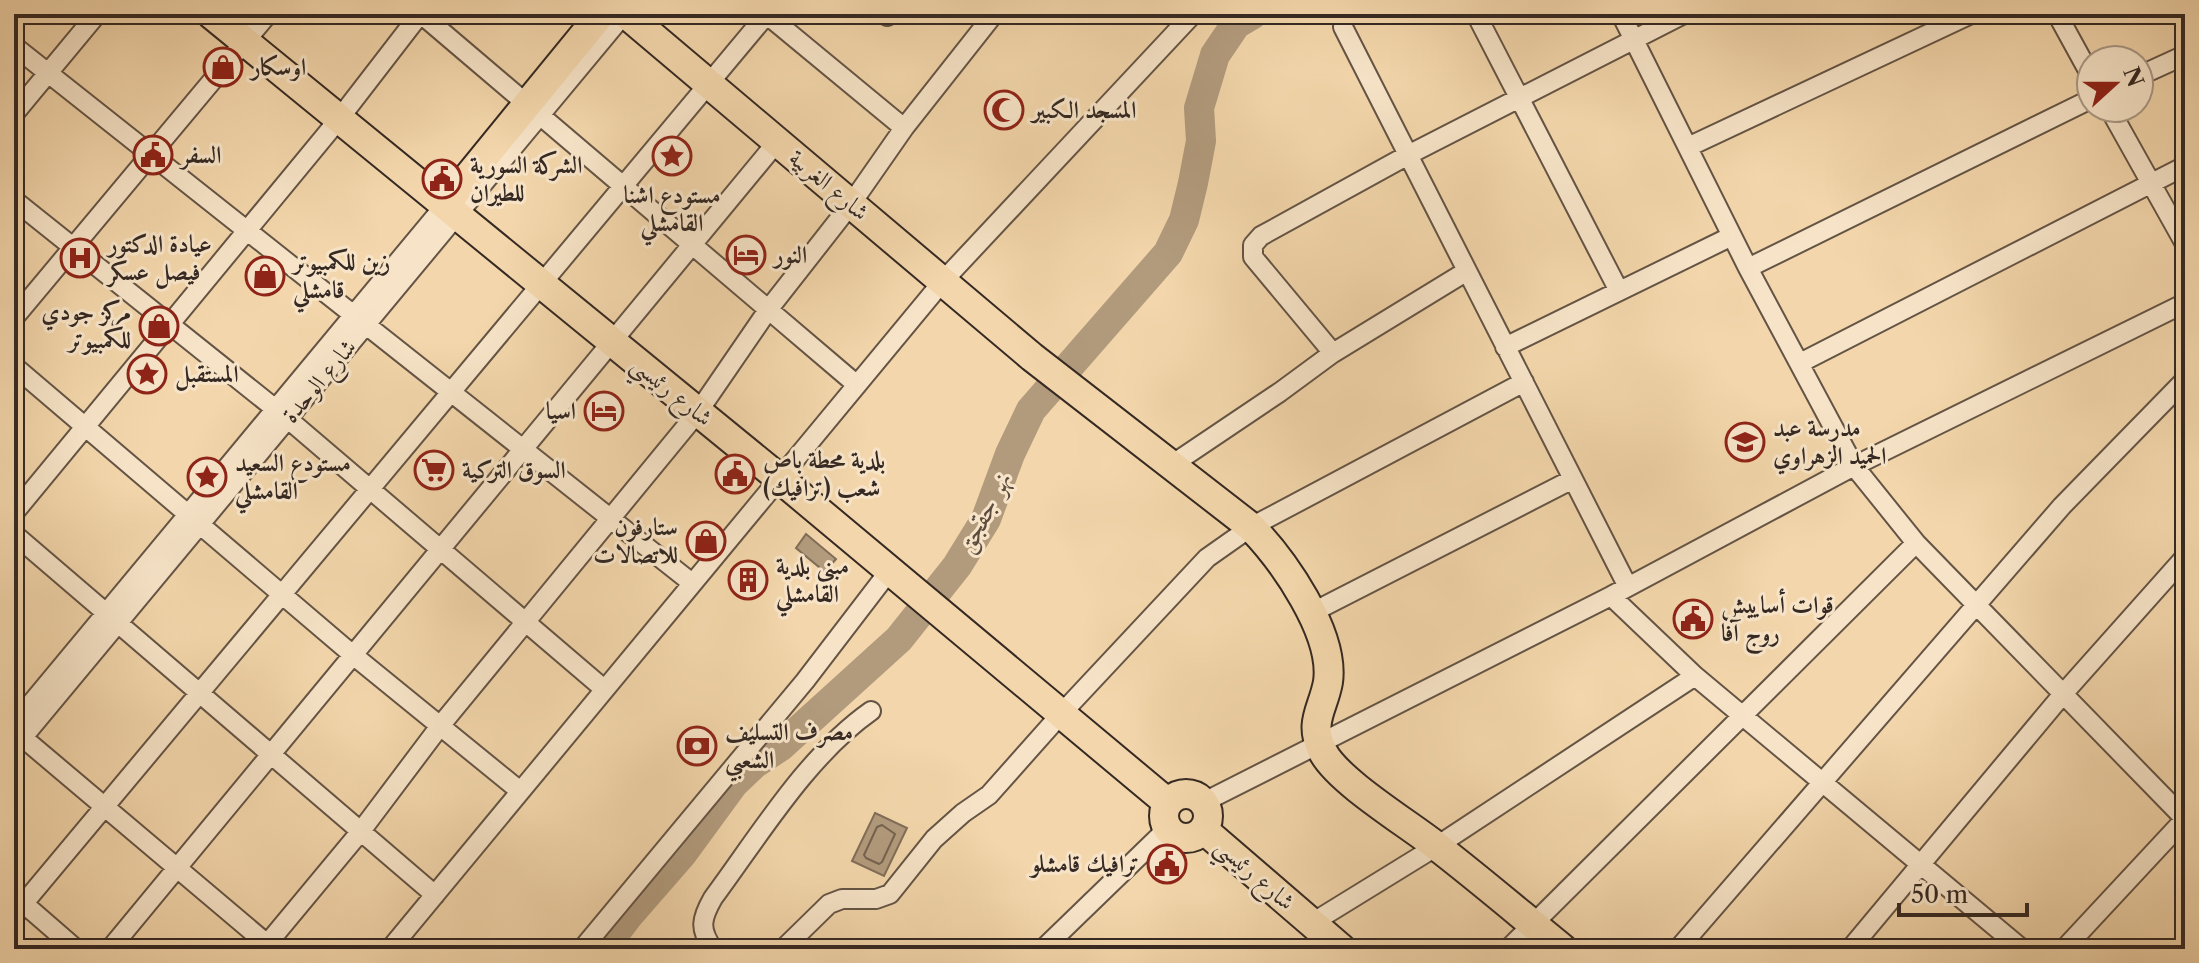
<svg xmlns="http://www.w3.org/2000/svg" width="2199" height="963" font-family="'Libre Caslon Text',Amiri,serif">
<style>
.water{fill:#b29b7d;stroke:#806d59;stroke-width:2}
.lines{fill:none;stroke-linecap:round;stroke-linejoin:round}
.shore{stroke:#746250;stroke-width:2}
.river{stroke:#b29b7d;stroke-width:30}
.minor-casing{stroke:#645445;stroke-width:22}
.highway-casing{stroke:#352923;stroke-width:32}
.minor{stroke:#f7e4c8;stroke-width:18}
.highway{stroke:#f3d6ab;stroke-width:28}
.labels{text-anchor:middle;stroke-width:6;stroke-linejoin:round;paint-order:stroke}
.poi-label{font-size:24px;font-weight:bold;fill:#352923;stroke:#f7e4c8;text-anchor:start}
.street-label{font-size:24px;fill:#352923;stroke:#f7e4c8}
.water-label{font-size:26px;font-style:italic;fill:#5a4b3e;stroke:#f7e4c8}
</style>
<rect width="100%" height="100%" fill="#f3d6ab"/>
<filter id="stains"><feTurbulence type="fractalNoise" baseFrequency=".0025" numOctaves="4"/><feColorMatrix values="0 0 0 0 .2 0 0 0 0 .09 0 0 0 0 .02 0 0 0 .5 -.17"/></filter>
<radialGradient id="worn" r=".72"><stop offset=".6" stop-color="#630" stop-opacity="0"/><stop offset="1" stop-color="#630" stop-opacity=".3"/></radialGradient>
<!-- water -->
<path class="water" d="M806 534 836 559 825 572 796 548Z
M875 813 907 828 884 876 852 861Z"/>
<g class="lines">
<!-- shore -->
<path class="shore" d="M882 825 895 834 882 862 879 864 866 858 864 855 877 827Z"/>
<!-- river -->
<path class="river" d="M603 949 628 916 682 854 734 783 754 764 781 746 899 639 957 566 986 519 1010 454 1031 410 1168 253 1184 220 1193 183 1201 141 1199 108 1215 55 1236 24 1253 14"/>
<!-- minor casing -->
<g class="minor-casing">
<path id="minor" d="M421 14 857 385
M766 14 904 128
M1621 14 1748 268 1854 466 1916 543 2185 819
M2057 14 2091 76
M887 16 888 14
M1478 18 1619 291
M1343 27 1628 587
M14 46 692 583
M2139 76 2185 55
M2109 108 2185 244
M14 114 97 14
M1688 147 1971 14
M14 200 288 419 604 689
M1748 268 2091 99
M14 318 268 14
M1505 347 1732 236
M1333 353 1253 257V245L1261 236 1408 155 1684 14
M1800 363 2185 166
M14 366 353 655 520 791
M1170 466 1280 392 1333 353 1467 271
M14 513 339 119 420 14
M14 534 435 895
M1611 596 1695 676 2022 949
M1311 613 1573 479
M14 724 445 205
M15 731 273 949
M14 748 624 14
M1204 802 1611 596 1854 466 2185 303
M15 896 76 949
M14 915 767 14
M1312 923 1437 846 1695 676
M110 949 777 142
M263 949 361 831 440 726 698 412 768 310 851 204 904 128 994 14
M390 949 943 281 1193 14
M582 949 805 681 890 570
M713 949C699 929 701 919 713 898 759 836 807 756 871 711
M783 949 829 904 842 899H876L890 894 934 839 963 813 989 795 1061 714 1207 558 1251 527 1524 382
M1043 949 1168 828
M1508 949 1916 543
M1678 949 2062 506 2185 380
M1850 949 2063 694 2185 557
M2064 949 2185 819"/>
</g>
<!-- highway casing -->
<g class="highway-casing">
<path id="highway" d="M211 14 779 478 1168 803
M626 14 1032 357 1251 527C1283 560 1335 633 1328 682 1323 710 1308 722 1323 752 1338 781 1407 823 1435 845 1478 878 1520 914 1563 949
M445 205 601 14
M1164 816a22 22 0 1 1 44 0a22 22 0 1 1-44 0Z
M1204 830 1342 949"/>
</g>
<!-- minor -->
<use href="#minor" class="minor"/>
<!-- highway -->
<use href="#highway" class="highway"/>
</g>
<!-- icons -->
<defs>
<g id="shop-ring" transform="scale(2)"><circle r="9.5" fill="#f7e4c8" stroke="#8f2418" stroke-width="1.5"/><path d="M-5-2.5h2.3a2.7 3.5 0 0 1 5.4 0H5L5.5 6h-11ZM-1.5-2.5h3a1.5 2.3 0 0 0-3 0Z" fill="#8f2418"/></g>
<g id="mosque-ring" transform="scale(2)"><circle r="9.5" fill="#f7e4c8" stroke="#8f2418" stroke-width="1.5"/><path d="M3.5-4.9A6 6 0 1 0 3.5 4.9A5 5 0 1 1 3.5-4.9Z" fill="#8f2418"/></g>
<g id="civic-ring" transform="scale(2)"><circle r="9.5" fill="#f7e4c8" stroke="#8f2418" stroke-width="1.5"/><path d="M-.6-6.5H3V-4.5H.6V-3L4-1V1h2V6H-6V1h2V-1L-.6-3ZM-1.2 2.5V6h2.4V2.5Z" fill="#8f2418"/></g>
<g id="sight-ring" transform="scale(2)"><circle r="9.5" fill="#f7e4c8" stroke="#8f2418" stroke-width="1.5"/><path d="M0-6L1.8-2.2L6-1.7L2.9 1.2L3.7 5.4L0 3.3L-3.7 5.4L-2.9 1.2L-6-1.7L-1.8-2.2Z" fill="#8f2418"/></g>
<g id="hotel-ring" transform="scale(2)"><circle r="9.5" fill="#f7e4c8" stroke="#8f2418" stroke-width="1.5"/><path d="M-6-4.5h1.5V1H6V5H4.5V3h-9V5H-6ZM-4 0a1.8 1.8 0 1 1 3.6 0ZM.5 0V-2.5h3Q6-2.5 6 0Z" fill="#8f2418"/></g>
<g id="hospital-ring" transform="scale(2)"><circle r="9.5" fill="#f7e4c8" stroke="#8f2418" stroke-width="1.5"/><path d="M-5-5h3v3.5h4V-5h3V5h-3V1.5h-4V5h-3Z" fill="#8f2418"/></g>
<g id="school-ring" transform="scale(2)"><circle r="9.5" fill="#f7e4c8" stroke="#8f2418" stroke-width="1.5"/><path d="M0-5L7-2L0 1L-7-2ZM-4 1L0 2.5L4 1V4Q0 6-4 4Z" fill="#8f2418"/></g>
<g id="supermarket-ring" transform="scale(2)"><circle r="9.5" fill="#f7e4c8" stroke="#8f2418" stroke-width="1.5"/><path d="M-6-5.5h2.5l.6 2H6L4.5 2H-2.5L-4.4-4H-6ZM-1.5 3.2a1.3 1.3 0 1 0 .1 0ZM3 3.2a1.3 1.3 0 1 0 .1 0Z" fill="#8f2418"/></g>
<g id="building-ring" transform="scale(2)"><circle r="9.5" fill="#f7e4c8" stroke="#8f2418" stroke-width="1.5"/><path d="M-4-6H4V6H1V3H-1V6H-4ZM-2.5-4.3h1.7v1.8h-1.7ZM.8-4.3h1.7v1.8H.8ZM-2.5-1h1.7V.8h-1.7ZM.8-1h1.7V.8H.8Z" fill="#8f2418"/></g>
<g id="bank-ring" transform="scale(2)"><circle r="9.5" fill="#f7e4c8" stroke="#8f2418" stroke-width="1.5"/><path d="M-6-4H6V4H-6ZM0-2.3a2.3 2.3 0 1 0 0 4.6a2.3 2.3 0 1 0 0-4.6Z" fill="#8f2418"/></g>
</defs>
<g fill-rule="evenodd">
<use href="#shop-ring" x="223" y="67"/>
<use href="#mosque-ring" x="1004" y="110"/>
<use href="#civic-ring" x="153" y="155"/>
<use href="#sight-ring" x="672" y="156"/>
<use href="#civic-ring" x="442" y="179"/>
<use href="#hotel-ring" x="746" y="255"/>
<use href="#hospital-ring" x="80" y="258"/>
<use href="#shop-ring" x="265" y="276"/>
<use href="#shop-ring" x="159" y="326"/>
<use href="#sight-ring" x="147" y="374"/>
<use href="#hotel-ring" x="604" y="411"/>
<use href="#school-ring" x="1745" y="442"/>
<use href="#supermarket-ring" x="434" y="470"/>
<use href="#civic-ring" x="735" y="474"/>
<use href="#sight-ring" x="207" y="477"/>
<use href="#shop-ring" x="706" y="541"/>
<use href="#building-ring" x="748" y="580"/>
<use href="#civic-ring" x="1693" y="619"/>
<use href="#bank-ring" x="697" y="746"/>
<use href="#civic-ring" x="1167" y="864"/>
</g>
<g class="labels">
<!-- poi labels -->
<g class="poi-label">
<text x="251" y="75">اوسكار</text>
<text x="1032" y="118">المسجد الكبير</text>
<text x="181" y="163">السفر</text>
<text x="470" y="173">الشركة السورية<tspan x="470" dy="28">للطيران</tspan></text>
<text x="672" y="203" text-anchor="middle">مستودع اشنا<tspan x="672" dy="28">القامشلي</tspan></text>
<text x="108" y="252">عيادة الدكتور<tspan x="108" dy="28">فيصل عسكر</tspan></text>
<text x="774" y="263">النور</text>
<text x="293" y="270">زين للكمبيوتر<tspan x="293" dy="28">قامشلي</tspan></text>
<text x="131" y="320" text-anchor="end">مركز جودي<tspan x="131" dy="28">للكمبيوتر</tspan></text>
<text x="175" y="382">المستقبل</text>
<text x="576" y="419" text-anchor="end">اسيا</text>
<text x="1773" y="436">مدرسة عبد<tspan x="1773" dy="28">الحميد الزهراوي</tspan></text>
<text x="763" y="468">بلدية محطة باص<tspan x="763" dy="28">شعب (ترافيك)</tspan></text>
<text x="235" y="471">مستودع السعيد<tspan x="235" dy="28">القامشلي</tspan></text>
<text x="462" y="478">السوق التركية</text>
<text x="678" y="535" text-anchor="end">ستارفون<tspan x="678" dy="28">للاتصالات</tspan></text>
<text x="776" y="574">مبنى بلدية<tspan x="776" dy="28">القامشلي</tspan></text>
<text x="1721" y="613">قوات أساييش<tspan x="1721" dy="28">روج آفا</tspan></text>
<text x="725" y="740">مصرف التسليف<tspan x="725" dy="28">الشعبي</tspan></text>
<text x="1139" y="872" text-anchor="end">ترافيك قامشلو</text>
</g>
<!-- street labels -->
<g class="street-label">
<text transform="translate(829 185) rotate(40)" y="8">شارع الغربية</text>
<text transform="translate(319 381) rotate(-50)" y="8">شارع الوحدة</text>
<text transform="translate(672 391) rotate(39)" y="8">شارع رئيسي</text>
<text transform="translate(1255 874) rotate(41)" y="8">شارع رئيسي</text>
</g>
<!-- water labels -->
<g class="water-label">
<text transform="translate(984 512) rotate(-63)" y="9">نهر جقجق</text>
</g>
</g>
<!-- margin -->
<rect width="2199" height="963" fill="none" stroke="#f3d6ab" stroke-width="48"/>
<rect x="16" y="16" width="2167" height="931" fill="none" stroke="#352923" stroke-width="4"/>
<rect x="24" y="24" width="2151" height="915" fill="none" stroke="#352923" stroke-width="2"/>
<!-- north arrow -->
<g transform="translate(2115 84) rotate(69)"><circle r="38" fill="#f7e4c8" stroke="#a99986" stroke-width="2"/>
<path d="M0-6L14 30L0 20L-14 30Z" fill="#8f2418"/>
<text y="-12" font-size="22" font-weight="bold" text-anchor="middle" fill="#352923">N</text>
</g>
<!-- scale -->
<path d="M1899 903v12h128v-12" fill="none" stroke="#352923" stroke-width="4"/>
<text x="1911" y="903" font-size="24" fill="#352923" stroke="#f7e4c8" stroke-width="6" paint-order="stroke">50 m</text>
<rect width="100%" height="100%" filter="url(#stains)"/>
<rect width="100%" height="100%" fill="url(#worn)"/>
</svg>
